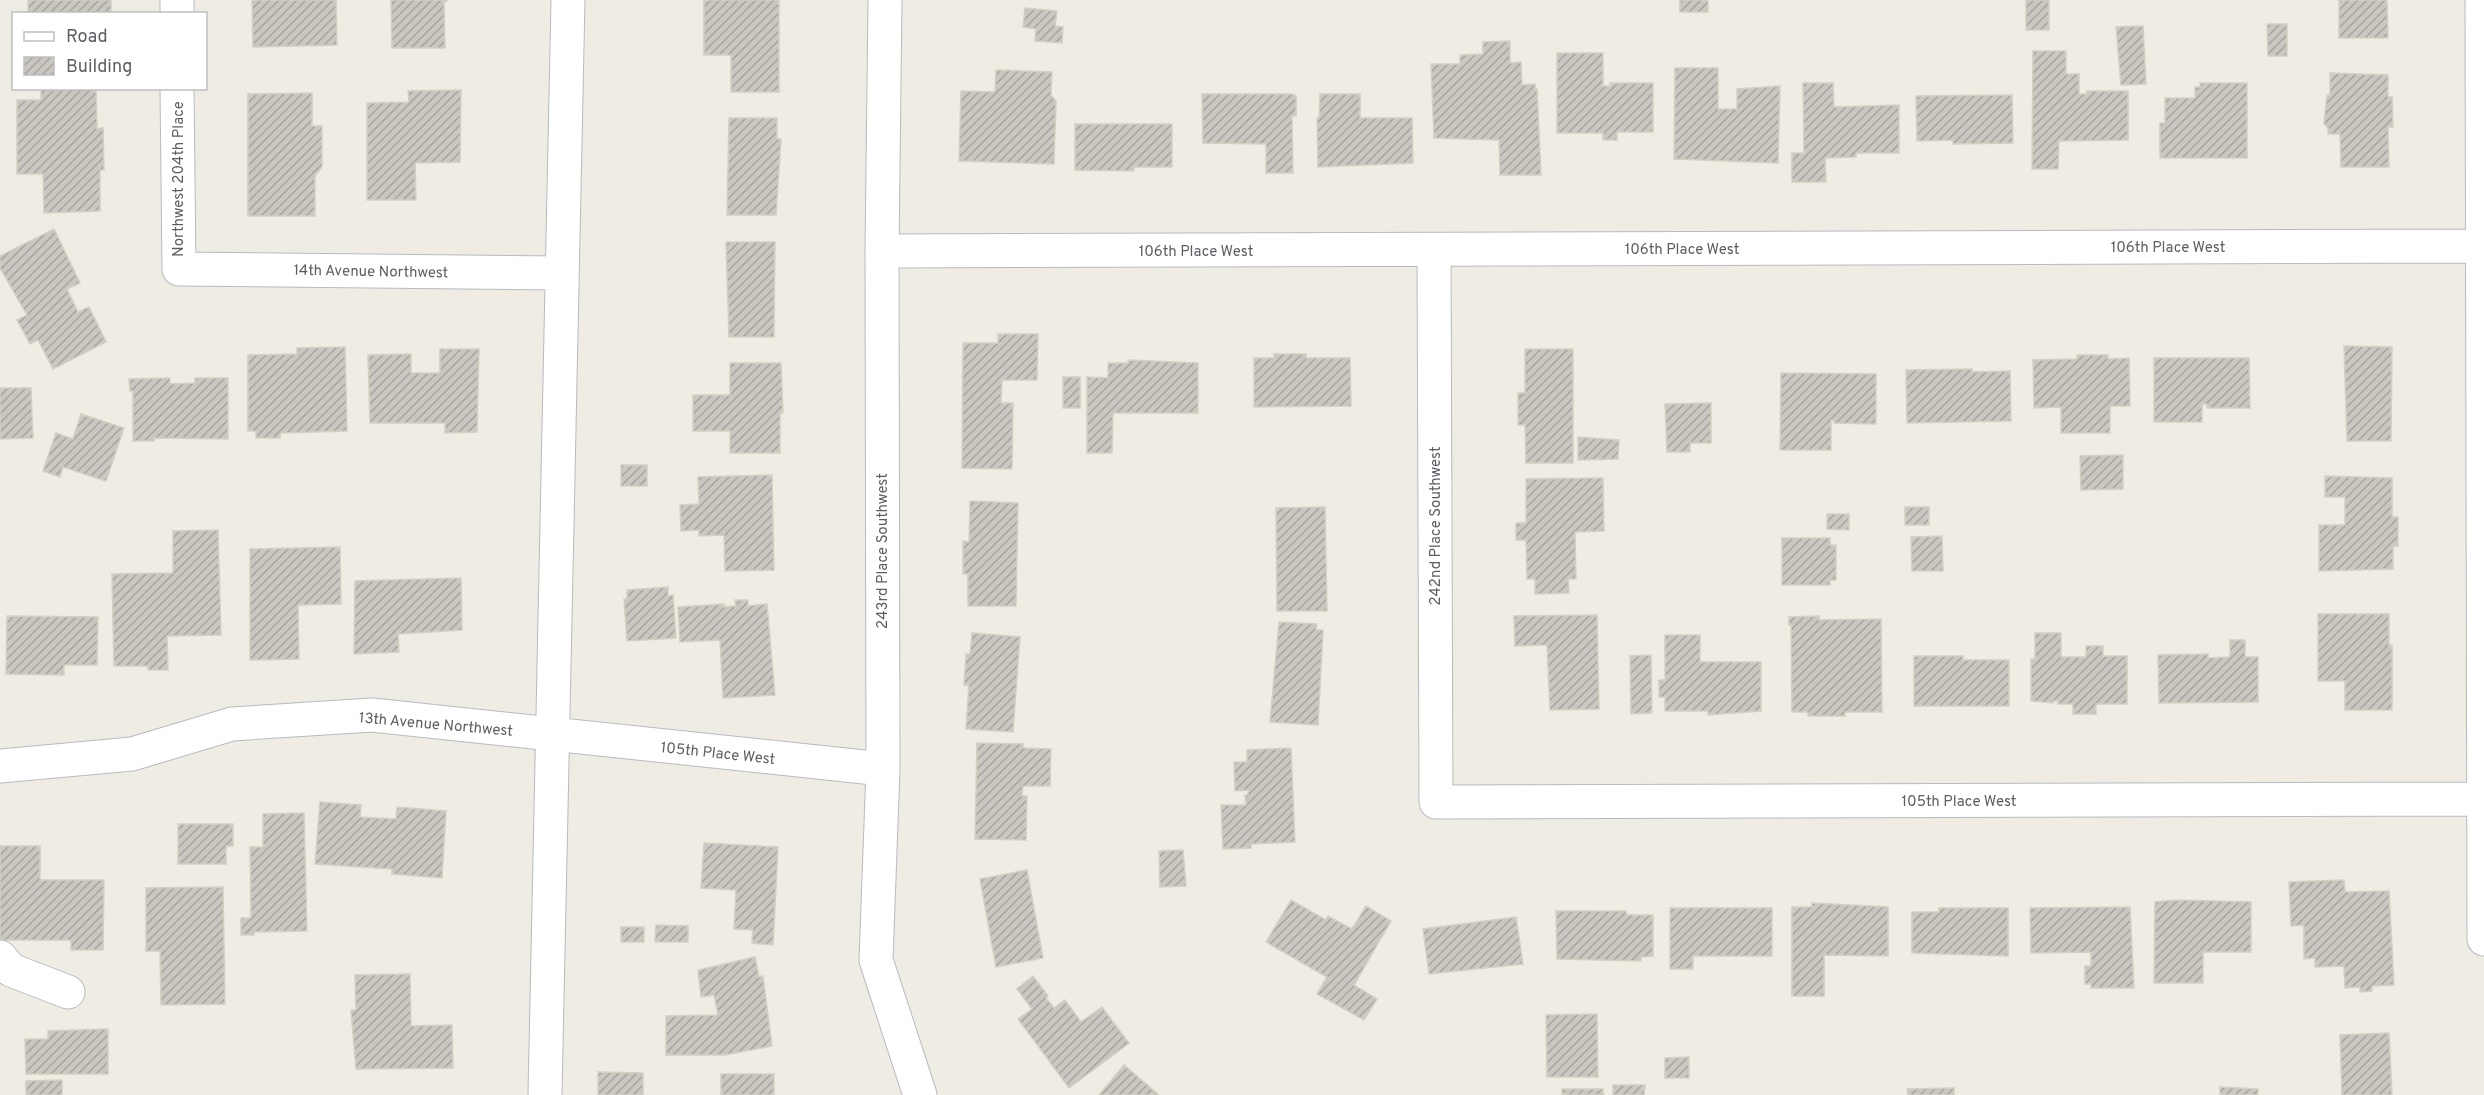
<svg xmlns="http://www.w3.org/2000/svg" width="2484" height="1095" font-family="Overpass,sans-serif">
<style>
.building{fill:url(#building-hatch);stroke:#d4cfc1;stroke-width:1.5}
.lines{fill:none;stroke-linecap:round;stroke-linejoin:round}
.minor-casing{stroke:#b8bac0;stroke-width:35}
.minor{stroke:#fff;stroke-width:33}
.labels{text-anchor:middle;stroke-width:4.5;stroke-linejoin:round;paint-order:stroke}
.street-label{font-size:15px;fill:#5b5f64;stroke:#fff}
</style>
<defs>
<pattern id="building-hatch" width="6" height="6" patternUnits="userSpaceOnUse" patternTransform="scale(1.5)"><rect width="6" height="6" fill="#cac6c0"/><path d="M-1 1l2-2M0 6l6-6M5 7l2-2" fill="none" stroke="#a7a4a0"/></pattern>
</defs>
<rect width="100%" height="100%" fill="#efede3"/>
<!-- building -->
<path class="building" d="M28 0H111V12L28 14Z
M252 0H336L337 45 253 47Z
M391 0H448L444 2 445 48H392Z
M704 0H779V92H731V55H704Z
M1680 0H1708V12H1680Z
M2026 0H2049V30H2026Z
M2339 0H2387L2388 38H2339Z
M1025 8 1057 11 1055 26 1063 27 1062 43 1035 41 1036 29 1023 27Z
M2267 24H2287V56H2268Z
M2143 26 2146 84 2121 85 2116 27Z
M1510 41V63L1521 62 1522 85 1535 84V89H1537L1541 175H1500L1499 140 1434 138 1431 64H1460V55L1483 54V42Z
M2033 51H2066V74H2079V94H2087V91H2128V140L2059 141 2058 169H2032Z
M1557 53H1603V86H1610V83H1653V132H1617V140H1603V133H1557Z
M1675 68H1718V109H1737V89L1780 86 1778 163 1674 159Z
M996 70 1052 72 1051 95 1056 101 1054 164 959 161 961 91 995 92Z
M2330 73 2388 75V97H2392L2393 127H2388L2389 167H2341L2340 134H2328V128L2324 124 2327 95H2330Z
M1803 83H1833L1834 107 1899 105V153H1856V157L1825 158 1826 182H1792V153H1804Z
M2200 83H2247V158H2160V123H2165V98H2195V87H2200Z
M96 89 97 129 103 128 104 170H100V211L44 213 43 174H17V100H41V90Z
M461 90 460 162 415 163 416 200H367V103L409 102 408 91Z
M312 93V126H322V167L315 176V216H248V94Z
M1202 94H1292L1296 96V116H1292L1293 173H1266V144L1203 143Z
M1320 94H1360V118H1412L1413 163 1318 167 1317 118H1319Z
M2012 95 2013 143 1953 144V140L1917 141 1916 96Z
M729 118H777V139H781L776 215H727Z
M1075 124H1172V167H1134V171L1075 170Z
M54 229 80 283 67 289 78 312 89 307 106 342 53 369 38 340 30 344 17 320 27 315 0 268V256Z
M726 242H775L774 337H729Z
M998 334H1038L1037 380H1002L1001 403H1013L1012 469 962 468 963 343H998Z
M2344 346 2392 347 2391 441H2347Z
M345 347 347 431 280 433V438H256V431H248V355L297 354V348Z
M440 349H479L477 432 445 433V423H370L368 355 411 354V373H440Z
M1525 349H1573V463H1526L1525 425H1518V393H1525Z
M1274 354H1306V358H1350L1351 406 1254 407V358H1274Z
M2077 355H2108V359L2129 358 2130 406H2110V433H2061V407L2034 408 2033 360 2077 359Z
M2154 358H2249L2250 408H2207V404H2202V422H2154Z
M1128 360 1198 363V413H1113L1112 453H1087V377L1108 378V363H1128Z
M730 363H781L783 413H780V453H730V431H693V395H730Z
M1972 369V372L2010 371 2011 421 1907 423 1906 370Z
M1781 373 1876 374V424L1834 423V420H1831V450H1780Z
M1063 377H1080V408H1063Z
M170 378V384L195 383V378H228V439L154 438V441H133V391H130L129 379Z
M0 388H31L33 438 0 439Z
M1711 403V443H1690V452H1667L1665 404Z
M81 414 124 428 106 481 63 467 60 477 43 471 56 433 73 439Z
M1578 437 1619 440 1618 459 1578 460Z
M2123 455V489L2081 490 2080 456Z
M621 465H647V486H621Z
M772 475 774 570 725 571 724 535 699 536V530L681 531 680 505 699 504 698 477Z
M2325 476 2392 478V517H2398V546H2393V569L2319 571V525H2345V497H2325Z
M1603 478 1604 531 1575 532 1576 579H1568L1569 593 1535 594V579H1527L1526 540H1516V523H1526V479Z
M970 501 1018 503 1016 606H968V574H963V541L969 542Z
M1325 507 1327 611H1277L1276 508Z
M1905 507H1929V525H1905Z
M1827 514H1849V530L1827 529Z
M218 530 221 635 167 636 168 670H148V666H114L112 574 173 573V531Z
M1942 536 1943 571H1912L1911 537Z
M1782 538H1830V545H1836V580H1830V585H1782Z
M340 547 341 604 298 605 299 659 250 660V549Z
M461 578 462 630 398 634 399 652 354 654 355 581Z
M668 587V596L673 595 676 638 627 641 624 599H627V590Z
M735 600H748V606L767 604 775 695 723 698 720 640 680 642 678 607 724 604V607L736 606Z
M2318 614H2389V646L2392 645V710H2345V681H2318Z
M1597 615 1599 709 1550 710 1547 645 1515 646 1514 616Z
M7 616 98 617 97 665H64V675L6 674Z
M1819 616V620L1881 619 1882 712H1845V716H1808V712H1792L1791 625H1789V617Z
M1279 622 1317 624 1316 630H1323L1318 725 1270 722Z
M972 633 1020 637 1013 732 966 729 969 685H964L966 654H970Z
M2035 633H2061V657H2086V646H2103V656H2127V704H2096V714H2073V704H2058V701H2053V703L2031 701V659H2035Z
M1665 635H1700V662H1761V711L1708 715V711H1665V697H1659V680H1665Z
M2230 640H2245V657H2258V702L2159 703 2158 655 2208 654V658L2230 657Z
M1651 655 1652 713 1631 714 1630 656Z
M1914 656H1963V660H2009V706H1914Z
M977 743 1023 744V748L1051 749 1050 786H1023L1022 796H1027L1026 840 975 839Z
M1291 748 1295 842 1251 844V848L1223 849 1221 805H1246L1245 795H1248V790L1235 791 1234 762H1247V750Z
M320 802 361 805 360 817 396 819 397 807 446 811 442 878 392 874V869L315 864Z
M304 813 307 931 254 932V935H241V918H251L250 847H263V814Z
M178 824H233V846H226V864H178Z
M704 843 778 847 773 945 752 943 753 930 734 929 736 890 701 888Z
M0 846H40V880H104L103 950H71V940H0Z
M1183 850 1186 886 1160 887 1159 851Z
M1027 870 1043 958 996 967 980 879Z
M2344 880 2345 892 2389 891 2394 985 2372 986V991L2360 992V987L2345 988 2344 966 2315 967V958L2304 959V925L2291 926 2289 882Z
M223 887 225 1004 161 1005 160 951H146V888Z
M1291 900 1326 920 1328 916 1352 929 1366 906 1391 921 1354 985 1377 999 1364 1020 1317 994 1327 977 1266 942Z
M2175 900 2251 902V952H2203V983H2154L2155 902Z
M1812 903 1888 907V956L1824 955V996H1792V907H1812Z
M2130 907 2134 988H2091V984H2085V966H2091V952L2031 953 2030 908Z
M1670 908H1772V956H1693V969H1670Z
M1939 908H2008V956L1912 953V912H1939Z
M1556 911H1626V915H1653V956L1641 957V961L1557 959Z
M1516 917 1523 964 1429 974 1423 929Z
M656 925 688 926V942H655Z
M621 927H644V942H621Z
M755 957 759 977 763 976 772 1046 725 1055H666V1016L718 1015 714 995 701 997 698 970Z
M410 974 411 1026 452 1025 453 1068 356 1069 351 1010H356L355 975Z
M1033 976 1048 996 1046 998 1054 1008 1065 1000 1081 1022 1102 1007 1129 1043 1069 1088 1018 1019 1032 1009 1017 989Z
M1597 1014 1598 1077H1547L1546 1015Z
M108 1029V1074H26L25 1039H48V1031Z
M2389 1033 2392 1095H2342L2340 1035Z
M1689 1057V1078H1665V1058Z
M1124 1065 1159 1095H1099Z
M598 1072 643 1073V1095H598Z
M721 1074H774V1095H721Z
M62 1080V1095H26V1081Z
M1613 1085H1645L1644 1095H1613Z
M2220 1087 2258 1089V1095H2220Z
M1954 1088V1095H1908L1907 1089Z
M1562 1089H1603V1095H1562Z"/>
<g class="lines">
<!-- minor casing -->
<g class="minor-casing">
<path id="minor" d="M177 0V14
M885 0 882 251 883 769 876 960 920 1095
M2482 0 2484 939
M177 88 179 269 562 273
M1434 250 1436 802 2483 799
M882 251 2482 246
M0 766 132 754 232 724 372 715 883 769
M0 957 11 970 68 992
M545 1095 568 0"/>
</g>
<!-- minor -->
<use href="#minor" class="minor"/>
</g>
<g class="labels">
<!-- street labels -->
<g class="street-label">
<text transform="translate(178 179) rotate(-90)" y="5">Northwest 204th Place</text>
<text x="2168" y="252">106th Place West</text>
<text x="1682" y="254">106th Place West</text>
<text x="1196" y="256">106th Place West</text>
<text transform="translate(371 271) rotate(1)" y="5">14th Avenue Northwest</text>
<text transform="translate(1435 526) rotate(-90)" y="5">242nd Place Southwest</text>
<text transform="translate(882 551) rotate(-90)" y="5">243rd Place Southwest</text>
<text transform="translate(436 724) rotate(5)" y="5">13th Avenue Northwest</text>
<text transform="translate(718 753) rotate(6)" y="5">105th Place West</text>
<text x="1959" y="806">105th Place West</text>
</g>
</g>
<!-- legend -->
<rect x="12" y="12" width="195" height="78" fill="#ffffff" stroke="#bdbfc1" stroke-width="1.5"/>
<rect x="24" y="32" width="30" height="9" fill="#ffffff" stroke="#bdbfc1" stroke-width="1.5"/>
<text x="66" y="42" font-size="18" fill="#5b5f64">Road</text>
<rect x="24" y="57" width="30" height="18" fill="url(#building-hatch)" stroke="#bdbfc1" stroke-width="1.5"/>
<text x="66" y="72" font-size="18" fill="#5b5f64">Building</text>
</svg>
